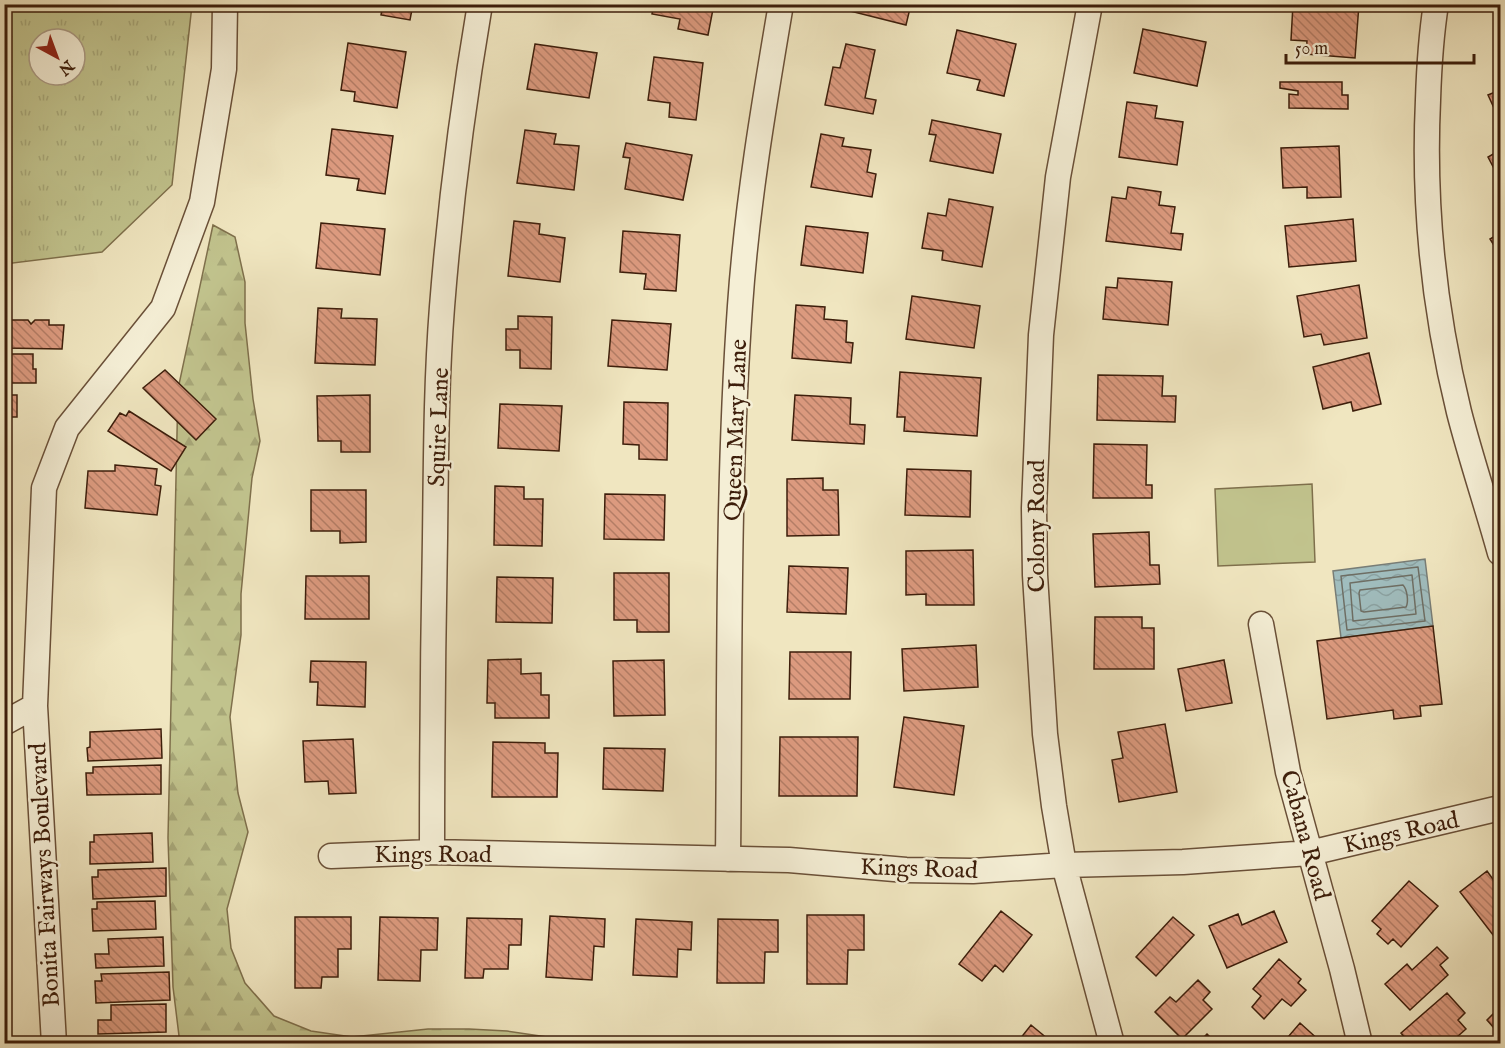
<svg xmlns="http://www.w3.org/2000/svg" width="1505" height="1048" font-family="'IM FELL English',serif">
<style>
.grass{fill:url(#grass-tufts);stroke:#7f704c;stroke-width:1.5;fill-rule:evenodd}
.forest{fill:url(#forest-firs);stroke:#7f704c;stroke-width:1.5}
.pitch{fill:#c1c38d;stroke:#7f704c;stroke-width:1.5}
.water{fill:url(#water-waves);stroke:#787d76;stroke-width:1.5}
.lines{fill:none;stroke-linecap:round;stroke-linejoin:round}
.shore{stroke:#6e6e64;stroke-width:1.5}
.building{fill:url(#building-back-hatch);stroke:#3d1e0b;stroke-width:1.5}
.minor-casing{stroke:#6a5038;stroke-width:27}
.minor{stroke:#f5efd6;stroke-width:24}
.labels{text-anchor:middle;stroke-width:5;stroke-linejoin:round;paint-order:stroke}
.street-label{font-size:24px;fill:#3d1e0b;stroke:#f5efd6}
</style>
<defs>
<pattern id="grass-tufts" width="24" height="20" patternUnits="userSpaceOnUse" patternTransform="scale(1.5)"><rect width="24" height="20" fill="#c1c38d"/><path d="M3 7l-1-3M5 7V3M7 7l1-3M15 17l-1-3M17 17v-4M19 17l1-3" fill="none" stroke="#a7a778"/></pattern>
<pattern id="forest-firs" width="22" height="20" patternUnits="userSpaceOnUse" patternTransform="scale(1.5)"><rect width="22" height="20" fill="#c1c38d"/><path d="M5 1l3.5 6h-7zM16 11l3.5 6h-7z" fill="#a7a778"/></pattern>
<pattern id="water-waves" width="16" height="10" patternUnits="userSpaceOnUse" patternTransform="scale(1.5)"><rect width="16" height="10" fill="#a0bdbe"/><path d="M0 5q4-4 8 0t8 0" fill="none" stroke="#8ba2a2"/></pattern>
<pattern id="building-back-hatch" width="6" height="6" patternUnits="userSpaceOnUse" patternTransform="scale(1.5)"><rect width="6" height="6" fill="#dc9a7f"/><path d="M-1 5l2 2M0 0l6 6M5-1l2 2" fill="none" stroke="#b47d66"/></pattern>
</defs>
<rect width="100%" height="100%" fill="#f0e6c0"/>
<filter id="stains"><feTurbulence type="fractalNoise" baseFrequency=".00333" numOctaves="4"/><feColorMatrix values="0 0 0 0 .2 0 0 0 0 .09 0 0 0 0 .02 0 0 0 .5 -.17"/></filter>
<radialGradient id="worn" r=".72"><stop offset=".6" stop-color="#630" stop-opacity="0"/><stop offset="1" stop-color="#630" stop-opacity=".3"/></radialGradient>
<!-- grass -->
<path class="grass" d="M4 5H192L172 185 102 252 5 264ZM39 39H75V75H39Z"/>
<!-- forest -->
<path class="forest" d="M213 225 235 237 245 282V323L253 399 260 441 252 478 241 594V635L230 717 238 793 248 832 227 909 231 948 245 983 274 1016 311 1031 352 1037 428 1029H469L507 1031 547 1037 564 1043 180 1044 173 987 168 838 178 389Z"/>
<!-- pitch -->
<path class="pitch" d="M1312 484 1315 562 1218 566 1215 489Z"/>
<!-- water -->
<path class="water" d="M1425 559 1433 626 1341 638 1333 571Z"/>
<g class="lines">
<!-- shore -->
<path class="shore" d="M1418 567 1425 621 1347 630 1341 576Z
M1412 575 1416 614 1353 621 1350 583Z
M1403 585C1407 589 1409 602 1406 607L1364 612 1361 611 1359 593 1360 590Z"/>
</g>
<!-- building -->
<path class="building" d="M413 4 410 20 381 15 383 4Z
M654 4H714L708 35 678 29 680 19 652 14Z
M843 4H911L906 25 842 9Z
M1293 4H1359L1355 58 1306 54 1307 41 1291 40Z
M1143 29 1206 42 1197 86 1134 73Z
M957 30 1016 44 1004 96 977 90 980 80 947 73Z
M348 43 406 52 397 108 354 101 355 92 341 90Z
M535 44 597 53 589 98 527 89Z
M846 44 875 50 865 98 876 100 873 114 825 105 833 67 840 68Z
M654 57 703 63 696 120 669 117 670 103 648 100Z
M1280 82H1342V95H1348V109L1289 108V94L1298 95V91L1280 88Z
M1500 90V119H1499L1488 95Z
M1127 102 1157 106 1155 118 1183 122 1177 165 1119 157Z
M932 120 1001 134 993 173 930 161 936 135 929 134Z
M332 129 393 136 385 194 357 190 359 179 326 175Z
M525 130 556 134 554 144 579 146 574 190 517 183Z
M821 134 844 138 842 146 871 150 867 172 876 174 872 197 811 187Z
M626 143 692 155 683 200 625 189 630 158 623 157Z
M1339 146 1341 197 1307 198V187L1283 188 1281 148Z
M1500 150V180L1488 157Z
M1128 187 1161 192 1159 205 1175 207 1171 233 1183 234 1181 250 1106 241 1112 197 1126 199Z
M949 199 993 207 982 267 942 260 943 251 922 248 928 213 946 216Z
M1353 219 1356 261 1289 267 1285 226Z
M514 221 540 224 539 234 565 238 560 282 508 276Z
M321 223 385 229 380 275 316 268Z
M806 226 868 233 863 273 801 265Z
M623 231 680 235 676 291 644 289 646 274 620 272Z
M1500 233V255L1490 239Z
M1118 278 1172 282 1168 325 1103 319 1106 287 1117 288Z
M1359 285 1367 338 1324 345 1321 334 1304 337 1297 296Z
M912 296 980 306 974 348 906 339Z
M796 305 825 307 824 319 847 321 846 342 853 343 851 363 792 358Z
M318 308 342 309 341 318 377 319 375 365 315 363Z
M518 316 552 317 551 369 520 368V350H506V329H518Z
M4 320H28L31 324 35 320H49V325H64L62 349 4 348Z
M612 320 671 324 667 370 608 366Z
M1369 353 1381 404 1353 411 1351 402 1323 409 1313 367Z
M4 354H33V369H36V383H4Z
M165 370 216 419 196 440 143 388Z
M900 372 981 378 977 436 904 431 905 417H897Z
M1098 375 1163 376 1162 396H1176L1175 422 1097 420Z
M4 388H11V395H17V417H4Z
M370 395V452H341V441H318L317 396Z
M795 395 851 398 850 424 865 425 864 444 792 440Z
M624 402 668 403 667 460 639 459V445L623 444Z
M500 404 562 406 559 451 498 448Z
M129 411 186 447 171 471 108 431 120 413 126 416Z
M1094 444 1147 445 1146 485H1152V498H1093Z
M115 465 157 469 155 485 161 486 157 515 85 508 88 471H115Z
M907 469 971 471 970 517 905 515Z
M823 478V490H838L839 535 787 536V479Z
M495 486 524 487V499H543L542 546 494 545Z
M311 490H366V542L340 543V531H311Z
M605 494 665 495 664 540 604 539Z
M1149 532 1150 565H1159L1160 584 1095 587 1093 534Z
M973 550 974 605H926V594L906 595V551Z
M789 566 848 568 846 614 787 612Z
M614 573H669V632H637V620H614Z
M306 576H369V619H305Z
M497 577 553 578 552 623 496 622Z
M1095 617H1142V628H1154V669H1094Z
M1433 626 1442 704 1420 706 1421 716 1394 719 1393 710 1327 719 1317 641Z
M976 645 978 687 904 691 902 649Z
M790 652H851L850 699H789Z
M521 659V674L541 673V695H549V718H495V703H487L488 660Z
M664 660 665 715 614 716 613 661Z
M1224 660 1232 703 1186 711 1178 669Z
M311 661 366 662 365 707 317 705 318 682H310Z
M904 717 964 726 954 795 894 787Z
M1165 724 1177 792 1119 802 1112 760 1123 758 1118 732Z
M161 729 162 758 88 761 87 748 90 747V732Z
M780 737H858L857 796H779Z
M353 739 356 793 329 794 328 781 305 782 303 741Z
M493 742 545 743V753H558L557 797H492Z
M604 748 665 749 663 791 603 789Z
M161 765V794L87 795 86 773H93V767Z
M152 833 153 862 90 864V842H94V835Z
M166 868V896L93 899 92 877H98V870Z
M1487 871 1500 889V944L1460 892Z
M1409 881 1438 906 1401 947 1393 939 1388 944 1377 934 1381 929 1372 921Z
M155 901 156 929 93 931 92 909H97V902Z
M1001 911 1032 935 1003 972 995 965 982 981 959 964Z
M1274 911 1287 942 1227 968 1209 926 1238 914 1242 925Z
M807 915H864V950H848L847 984H807Z
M550 916 605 919 604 947 594 946 592 980 546 977Z
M295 917H351V949H338V977H322L321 988H295Z
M380 917 438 918 437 950H421L420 981 378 980Z
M1173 917 1194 935 1156 976 1136 957Z
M467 918 522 919 521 945H509L508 969H484L483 978H465Z
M636 919 692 922 691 950 678 949 677 977 633 975Z
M718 919 778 920V952H765L764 983H717Z
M163 937 164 966 96 968 95 954H109L108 939Z
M1437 947 1448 958 1440 965 1448 975 1410 1010 1385 984 1407 964 1412 970Z
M1279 959 1301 979 1298 983 1306 990 1291 1006 1282 999 1264 1019 1252 1007 1261 996 1253 989Z
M169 972 170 1000 96 1003 95 981H102L101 974Z
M1198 980 1210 992 1203 1000 1212 1009 1182 1039 1155 1012 1170 997 1176 1002Z
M4 991H9L10 1004H7V1019H4Z
M1447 993 1465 1013 1458 1020 1466 1029 1449 1044H1410L1401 1033Z
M166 1004V1032L98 1034V1020H111V1005Z
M1500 1007V1035L1487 1020Z
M1300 1023 1320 1041 1318 1044H1282Z
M10 1025 11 1044H4V1026Z
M1031 1025 1054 1044H1016Z
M1207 1034 1217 1044H1197Z"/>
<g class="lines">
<!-- minor casing -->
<g class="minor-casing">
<path id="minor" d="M1090 4 1058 177 1041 335 1034 508 1035 575 1045 734 1054 806 1064 865 1112 1044
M1436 4C1431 36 1429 68 1428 100 1423 205 1434 310 1459 412 1471 459 1487 506 1500 553
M1261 624 1288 772 1342 969 1360 1044
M4 723 35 706
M432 852C432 747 433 643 435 538 436 461 436 384 442 307 450 205 463 104 480 4
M331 856 432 852 789 860 906 870 973 871 1064 865 1183 862 1310 853 1500 808
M728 859C730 675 727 490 740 306 747 204 764 104 781 4
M54 1044 35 706 44 488 67 428 163 308 202 202 224 69 225 4"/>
</g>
<!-- minor -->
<use href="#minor" class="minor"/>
</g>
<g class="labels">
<!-- street labels -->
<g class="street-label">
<text transform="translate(438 427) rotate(-88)" y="8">Squire Lane</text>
<text transform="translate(735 430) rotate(-88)" y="8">Queen Mary Lane</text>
<text transform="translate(1036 526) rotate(-90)" y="8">Colony Road</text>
<text transform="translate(1401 832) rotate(-13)" y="8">Kings Road</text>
<text transform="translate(1306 835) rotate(75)" y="8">Cabana Road</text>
<text x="433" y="862">Kings Road</text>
<text transform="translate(919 868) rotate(2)" y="8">Kings Road</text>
<text transform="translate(44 875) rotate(-93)" y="8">Bonita Fairways Boulevard</text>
</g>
</g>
<!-- margin -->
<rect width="1505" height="1048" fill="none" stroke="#f0e6c0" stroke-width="24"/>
<rect x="6" y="6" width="1493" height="1036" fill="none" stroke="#3d1e0b" stroke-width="3"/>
<rect x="12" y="12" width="1481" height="1024" fill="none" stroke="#3d1e0b" stroke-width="1.5"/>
<!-- north arrow -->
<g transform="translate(57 57) rotate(139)"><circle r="28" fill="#f5efd6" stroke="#ab9b85" stroke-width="1.5"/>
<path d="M0-4.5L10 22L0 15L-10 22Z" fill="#8f2418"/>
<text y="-9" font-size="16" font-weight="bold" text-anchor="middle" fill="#3d1e0b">N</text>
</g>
<!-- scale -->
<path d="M1286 54v9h188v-9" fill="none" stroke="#3d1e0b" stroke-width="3"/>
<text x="1295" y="54" font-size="18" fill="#3d1e0b" stroke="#f5efd6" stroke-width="4.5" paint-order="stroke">50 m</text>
<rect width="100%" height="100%" filter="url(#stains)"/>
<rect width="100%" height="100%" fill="url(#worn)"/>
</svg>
